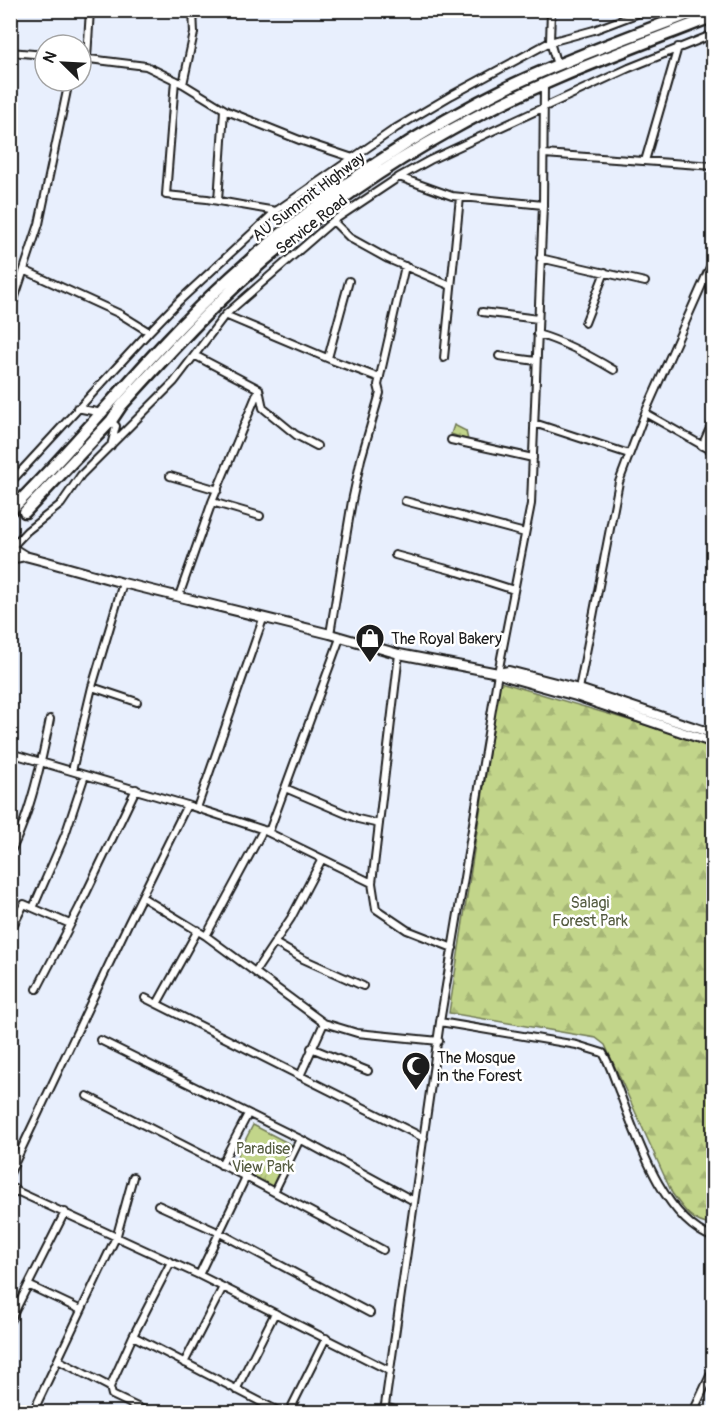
<svg xmlns="http://www.w3.org/2000/svg" width="724" height="1423" font-family="Pangolin,sans-serif">
<style>
.grass{fill:url(#grass-dots);stroke:#6f7853;stroke-width:1.5}
.forest{fill:url(#forest-firs);stroke:#6f7853;stroke-width:1.5}
.park{fill:url(#park-tufts);stroke:#6f7853;stroke-width:1.5}
.lines{fill:none;stroke-linecap:round;stroke-linejoin:round}
.minor-casing{stroke:#1c1c1c;stroke-width:10}
.tertiary-casing{stroke:#1c1c1c;stroke-width:12}
.primary-casing{stroke:#1c1c1c;stroke-width:15}
.minor{stroke:#fff;stroke-width:6}
.tertiary{stroke:#fff;stroke-width:8}
.primary{stroke:#fff;stroke-width:10}
.labels{text-anchor:middle;stroke-width:5;stroke-linejoin:round;paint-order:stroke}
.street-label{font-size:16px;fill:#1c1c1c;stroke:#fff}
.poi-label{font-size:16px;fill:#1c1c1c;stroke:#fff;text-anchor:start}
.park-label{font-size:16px;fill:#565d42;stroke:#fff}
</style>
<defs>
<pattern id="grass-dots" width="8" height="8" patternUnits="userSpaceOnUse" patternTransform="scale(1.5)"><rect width="8" height="8" fill="#c2d58a"/><path d="M2 2h.1M6 6h.1" fill="none" stroke="#a6b676" stroke-width="1.8" stroke-linecap="round"/></pattern>
<pattern id="forest-firs" width="22" height="20" patternUnits="userSpaceOnUse" patternTransform="scale(1.5)"><rect width="22" height="20" fill="#c2d58a"/><path d="M5 1l3.5 6h-7zM16 11l3.5 6h-7z" fill="#a6b676"/></pattern>
<pattern id="park-tufts" width="24" height="20" patternUnits="userSpaceOnUse" patternTransform="scale(1.5)"><rect width="24" height="20" fill="#c2d58a"/><path d="M3 7l-1-3M5 7V3M7 7l1-3M15 17l-1-3M17 17v-4M19 17l1-3" fill="none" stroke="#a6b676"/></pattern>
</defs>
<rect width="100%" height="100%" fill="#e8effd"/>
<filter id="ink" filterUnits="userSpaceOnUse"><feTurbulence type="fractalNoise" baseFrequency=".0167" numOctaves="2"/><feDisplacementMap in="SourceGraphic" scale="12" xChannelSelector="R" yChannelSelector="G"/><feConvolveMatrix kernelMatrix="1 2 1 2 8 2 1 2 1" color-interpolation-filters="sRGB"/></filter>
<g filter="url(#ink)">
<!-- grass -->
<path class="grass" d="M454 425 466 431 468 440 451 434Z"/>
<!-- forest -->
<path class="forest" d="M500 682 713 745V1225C693 1224 683 1209 672 1193L605 1045 596 1038 449 1013Z"/>
<!-- park -->
<path class="park" d="M253 1125 294 1146 272 1189 231 1168Z"/>
<g class="lines">
<!-- minor casing -->
<g class="minor-casing">
<path id="minor" d="M551 10 550 42 557 65
M10 52 45 55
M81 58 146 66 183 84 227 111 302 141 353 158
M87 58 90 10
M175 80 166 195 207 199 276 211
M183 84 194 33 193 10
M544 154 714 166
M645 161 678 47
M399 177 452 196 543 205
M218 201 224 110
M333 221 350 238 388 259 451 286
M540 258 645 282
M24 270 120 314 149 332
M10 312 39 224 69 81
M482 312 538 319
M225 315 334 361 380 378
M585 323 605 272
M537 334C565 342 589 355 614 370
M196 356 259 389 263 408 296 435 317 446
M499 356 536 361
M328 358 349 281
M444 358 460 197
M77 408 102 413
M645 413 714 452
M110 420 116 426 111 446
M534 423 629 454
M451 440 533 458
M702 446 714 419
M170 476 218 490
M10 483 149 332 179 301 276 211 396 128 452 95 550 42 594 30 647 10
M405 501 525 533
M212 502 260 516
M10 549 27 531 61 504 81 475 174 382 225 315 333 221 399 177 430 160 629 68 714 34
M395 555 458 572 514 590
M179 596 212 502 259 389
M330 634 352 501 361 459 380 393 378 385 405 266
M399 654 372 883 376 909 407 930 453 948
M92 687 137 702
M579 689 619 482 645 413 714 258
M10 753 187 805 261 829 372 883
M72 771 92 687 123 583
M285 788 358 819 379 824
M197 808 263 619
M10 853C30 816 42 760 50 719
M142 897 206 936 324 1023 357 1033 439 1041
M33 908 70 924
M10 932 24 904 33 908 65 835 85 775
M206 936 262 832 270 829 340 638
M275 943 303 959 363 986
M255 972 291 918 322 859
M37 989 79 908 136 789
M10 998 12 994
M145 998 424 1138
M157 1004 198 930
M440 1022 577 1045 603 1053C610 1064 614 1079 619 1091 637 1138 663 1220 714 1238
M100 1040 300 1139 414 1201
M311 1048 368 1071
M300 1076 324 1023
M87 1096 246 1177 383 1250
M221 1165 248 1114
M10 1173 128 924 187 805
M10 1188 199 1275 390 1371
M274 1192 300 1139
M10 1199 15 1189
M158 1205 220 1233 370 1313
M199 1275 246 1177
M28 1285 81 1310
M10 1321 65 1212
M133 1336 280 1412
M58 1360 110 1387 112 1395 148 1412
M184 1363 223 1287
M110 1387 133 1336 171 1262
M236 1390 275 1313
M385 1407 401 1412
M33 1412 117 1235 133 1177
M289 1412 326 1338
M384 1412 440 1022 498 673 531 504 543 205 544 84
M693 1412 714 1367"/>
</g>
<!-- tertiary casing -->
<g class="tertiary-casing">
<path id="tertiary" d="M12 548 25 556
M10 559 25 556 44 561 123 583 330 634 399 654 498 673 508 677 576 696 714 743
M498 673 509 671 579 689 714 734"/>
</g>
<!-- primary casing -->
<g class="primary-casing">
<path id="primary" d="M10 511C87 435 151 349 231 277 316 200 411 134 514 84 574 56 637 34 699 10
M25 512 111 421 121 406C152 372 182 338 215 306 284 238 366 177 451 130 534 83 625 51 714 16"/>
</g>
<!-- minor -->
<use href="#minor" class="minor"/>
<!-- tertiary -->
<use href="#tertiary" class="tertiary"/>
<!-- primary -->
<use href="#primary" class="primary"/>
</g>
</g>
<!-- icons -->
<defs>
<g id="shop-pin" transform="scale(1.5)"><path d="M0 17L-7.5 6A9.5 9.5 0 1 1 7.5 6Z" fill="#1c1c1c" stroke="#fff"/><path d="M-5-2.5h2.3a2.7 3.5 0 0 1 5.4 0H5L5.5 6h-11ZM-1.5-2.5h3a1.5 2.3 0 0 0-3 0Z" fill="#fff"/></g>
<g id="mosque-pin" transform="scale(1.5)"><path d="M0 17L-7.5 6A9.5 9.5 0 1 1 7.5 6Z" fill="#1c1c1c" stroke="#fff"/><path d="M3.5-4.9A6 6 0 1 0 3.5 4.9A5 5 0 1 1 3.5-4.9Z" fill="#fff"/></g>
</defs>
<g fill-rule="evenodd">
<use href="#shop-pin" x="370" y="638"/>
<use href="#mosque-pin" x="416" y="1066"/>
</g>
<g class="labels">
<!-- street labels -->
<g class="street-label">
<text transform="translate(308 196) rotate(-37)" y="6">AU Summit Highway</text>
<text transform="translate(311 224) rotate(-38)" y="6">Service Road</text>
</g>
<!-- poi labels -->
<g class="poi-label">
<text x="391" y="644">The Royal Bakery</text>
<text x="437" y="1063">The Mosque<tspan x="437" dy="18">in the Forest</tspan></text>
</g>
<!-- park labels -->
<g class="park-label">
<text x="590" y="908">Salagi<tspan x="590" dy="18">Forest Park</tspan></text>
<text x="263" y="1154">Paradise<tspan x="263" dy="18">View Park</tspan></text>
</g>
</g>
<!-- margin -->
<rect width="724" height="1423" fill="none" stroke="#fff" stroke-width="36"/>
<rect x="18" y="18" width="688" height="1387" fill="none" stroke="#1c1c1c" stroke-width="2" filter="url(#ink)"/>
<!-- north arrow -->
<g transform="translate(63 63) rotate(294)"><circle r="28" fill="#ffffff" stroke="#a4a4a4" stroke-width="1.5"/>
<path d="M0-4.5L10 22L0 15L-10 22Z" fill="#1c1c1c"/>
<text y="-9" font-size="16" font-weight="bold" text-anchor="middle" fill="#1c1c1c">N</text>
</g>
</svg>
